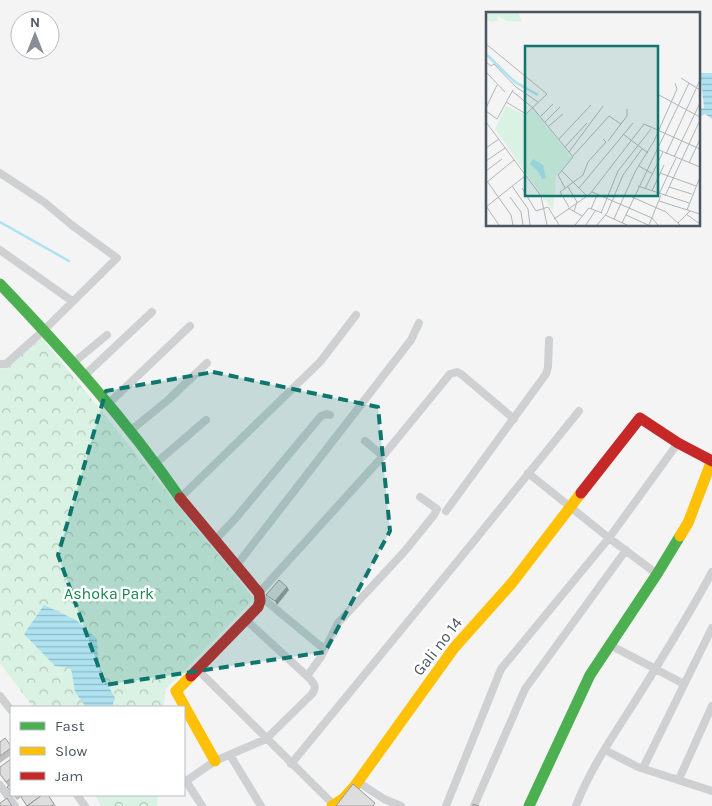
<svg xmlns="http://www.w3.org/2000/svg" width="712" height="806" font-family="Karla,sans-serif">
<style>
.park{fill:url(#park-crowns)}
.water{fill:url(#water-rules)}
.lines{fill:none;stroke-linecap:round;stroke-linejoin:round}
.stream{stroke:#aee2f0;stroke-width:2.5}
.street{stroke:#ced0d2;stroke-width:8}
.fast{stroke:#4caf50;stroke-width:11}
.slow{stroke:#ffc107;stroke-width:11}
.jam{stroke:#c62828;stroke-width:11}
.wall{fill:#bebebf}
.shaded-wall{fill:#9b9b9b}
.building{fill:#ddddde;stroke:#9b9b9b}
.marked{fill:#0f766e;fill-opacity:0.2;stroke:#0f766e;stroke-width:4;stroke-dasharray:10 6;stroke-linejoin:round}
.labels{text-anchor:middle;stroke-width:5;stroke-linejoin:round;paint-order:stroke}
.park-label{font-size:16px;fill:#17864f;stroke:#fff}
.street-label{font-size:16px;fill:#4a5661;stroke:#fff}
.inset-river{fill:none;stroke:#aee2f0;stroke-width:2.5}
.inset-road{fill:none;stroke:#b0b5b9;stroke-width:1}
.view{fill:#0f766e;fill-opacity:0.15;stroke:#0f766e;stroke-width:2.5}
.inset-edge{fill:none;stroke:#4a5661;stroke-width:2.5}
</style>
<defs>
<pattern id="park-crowns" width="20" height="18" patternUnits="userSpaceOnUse" patternTransform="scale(1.25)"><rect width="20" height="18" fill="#d9f2e3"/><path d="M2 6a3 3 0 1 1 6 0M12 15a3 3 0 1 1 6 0" fill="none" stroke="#b2c7bb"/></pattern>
<pattern id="water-rules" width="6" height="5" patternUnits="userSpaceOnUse" patternTransform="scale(1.25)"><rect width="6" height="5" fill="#aee2f0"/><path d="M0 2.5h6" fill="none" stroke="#90bac6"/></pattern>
</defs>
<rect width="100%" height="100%" fill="#f4f4f4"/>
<!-- park -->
<path class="park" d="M42 338 254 599 165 690 164 707H33L0 663V367L3 369Z
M95 795H158L157 806H101Z"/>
<!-- water -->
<path class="water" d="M698 73H712V119L705 114 698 117V109L704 108 701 79 698 77Z
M44 605 76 620 97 639C97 666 103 676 115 698L112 707H86L75 692 71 668 55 666 24 634Z"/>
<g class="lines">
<!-- stream -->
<path class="stream" d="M0 222 69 261"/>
<!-- street -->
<path class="street" d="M0 173 44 202 73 226 117 258 44 330 6 364H0
M0 250 72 301
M73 363 107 335
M84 376 152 312
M107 405 190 326
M130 431 168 400 207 363
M365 441 383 456
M156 463 206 420
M528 473 609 538 657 574
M180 498 320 362 356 315
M446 511 546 374 548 367 549 340
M215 540 235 519 321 416 327 414 330 415
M236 566 411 340 419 323
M259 593 383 456 450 374 457 372 461 374 514 419
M260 596 324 649
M610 645 684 684
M198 670 334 805
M307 676 321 657 338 623 404 552 434 515 437 509 420 497
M0 696 11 710
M605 750 638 767 712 791
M230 755 261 806
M291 764 470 546 579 411
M643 768 712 628
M679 779 712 706
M358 782 384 799 401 806
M0 785 15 806
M77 795 85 806
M202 806 186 781 215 761 266 739 312 694C318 686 313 682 307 676L246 620
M446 806 501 669 609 538 678 443
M474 806 525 689 626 550
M576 806C590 769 613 736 634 703 661 660 688 617 712 572"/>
<!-- fast -->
<path class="fast" d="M0 284C64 351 127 421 180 498
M529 806 590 675 657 574 680 536"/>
<!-- slow -->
<path class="slow" d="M680 536 688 523 712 460
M191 676 176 691 215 761
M332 806 343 799 354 787 454 648 512 583 581 493"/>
<!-- jam -->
<path class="jam" d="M581 493 640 418 678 443 712 461
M180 498 259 593 260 601 258 607 191 676"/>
</g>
<!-- wall -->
<path class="wall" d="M0 742 11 746V755L0 763Z
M11 759V793L8 786 0 774Z
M13 795H48L56 806H57H27L21 797 17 800Z"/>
<!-- shaded-wall -->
<path class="shaded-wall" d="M287 587 289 590 277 605 275 601Z"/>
<!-- building -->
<path class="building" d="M279 580 287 587 275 601 266 595Z
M5 738 11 746V748L0 756V742Z
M11 759V778L6 782 0 774V767Z
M11 784V792L7 787Z
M353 784 375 803 373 806H336Z
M24 795H42L27 806 21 797Z
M42 795H48L54 804 51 806H27Z
M7 798 12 806H0V803Z
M473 804 479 806H473Z"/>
<!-- marked area -->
<path class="marked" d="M213 372 378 407 390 531 325 652 105 685 58 555 106 391Z"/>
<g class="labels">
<!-- park labels -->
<g class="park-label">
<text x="109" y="599">Ashoka Park</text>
</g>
<!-- street labels -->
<g class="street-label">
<text transform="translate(437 646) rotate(-52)" y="6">Gali no 14</text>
</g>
</g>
<!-- overview -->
<g transform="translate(486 12)">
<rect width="214" height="214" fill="#f4f4f4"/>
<path d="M0 0H32L36 10 21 9 11 4 12 9 5 10 0 7Z" fill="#d9f2e3"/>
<path d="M20 94 39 103 47 97 86 146 70 163 67 199 9 117Z" fill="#d9f2e3"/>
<path d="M47 147 57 153 60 166 56 167 52 159 44 152Z" fill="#aee2f0"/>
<path class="inset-river" d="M0 42 29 70 52 83"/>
<path class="inset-road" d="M0 32 61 82 40 102 20 90M0 50 5 54 8 52 30 75 52 90M0 60 19 80M195 66 214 78M26 79 47 96 87 145 72 163 79 176M173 83 214 105M0 96 11 73M0 99 11 107 27 78M55 104 67 92M0 110 55 184 61 213M59 110 74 95M63 114 77 102M137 122 162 141M73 127 105 93M122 129 141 104V97M79 135 101 111M0 136 13 127M173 138 214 155M83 140 117 94M180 142 214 68M87 144 123 104 135 112M188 145 214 91M0 149 19 136M203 151 214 127M153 154 167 162M0 159 16 147M76 159 101 184M174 161 210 174M1 169 25 203 27 213M1 170 28 148M26 174 42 197 44 213M152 174 203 191M82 175 91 190 88 199M183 175 206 182M36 176 50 199 62 195 73 213M93 176 147 111M159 177 177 140M166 179 178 153M106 180 166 206 172 213M173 182 190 146M179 184 214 108M24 185 35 200 37 213M146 185 180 200 194 213M173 189 214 202M0 194 13 213M0 195 39 164M83 195 74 180 97 163 102 150 120 130 117 127M82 196 96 204M105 197 111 183M201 198 214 165M115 201 132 159 165 117M200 202 214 212M119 203 141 213M140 203 162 213M68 207 104 182 158 112 214 137M128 207 149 160 168 129 191 77 189 71M136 211 203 71M192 211 204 199M89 213 103 196 116 201M100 213 109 199M111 213 121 201 137 163 156 137M163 213 175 183"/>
<path class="view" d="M39 34H172V184H39Z"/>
<rect width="214" height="214" class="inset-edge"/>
</g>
<!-- legend -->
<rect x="10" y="706" width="175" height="90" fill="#ffffff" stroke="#b7bbc0"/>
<rect x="20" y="722" width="25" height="8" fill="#4caf50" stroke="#b7bbc0"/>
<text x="55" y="731" font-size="15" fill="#4a5661">Fast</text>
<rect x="20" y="747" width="25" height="8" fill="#ffc107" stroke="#b7bbc0"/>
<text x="55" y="756" font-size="15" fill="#4a5661">Slow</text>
<rect x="20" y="772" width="25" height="8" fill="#c62828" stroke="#b7bbc0"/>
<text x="55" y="781" font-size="15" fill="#4a5661">Jam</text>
<!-- north arrow -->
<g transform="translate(35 35)"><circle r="24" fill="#ffffff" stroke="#b7bbc0"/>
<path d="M0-4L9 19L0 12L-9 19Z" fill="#868d94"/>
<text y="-8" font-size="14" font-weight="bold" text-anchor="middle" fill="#4a5661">N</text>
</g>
</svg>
